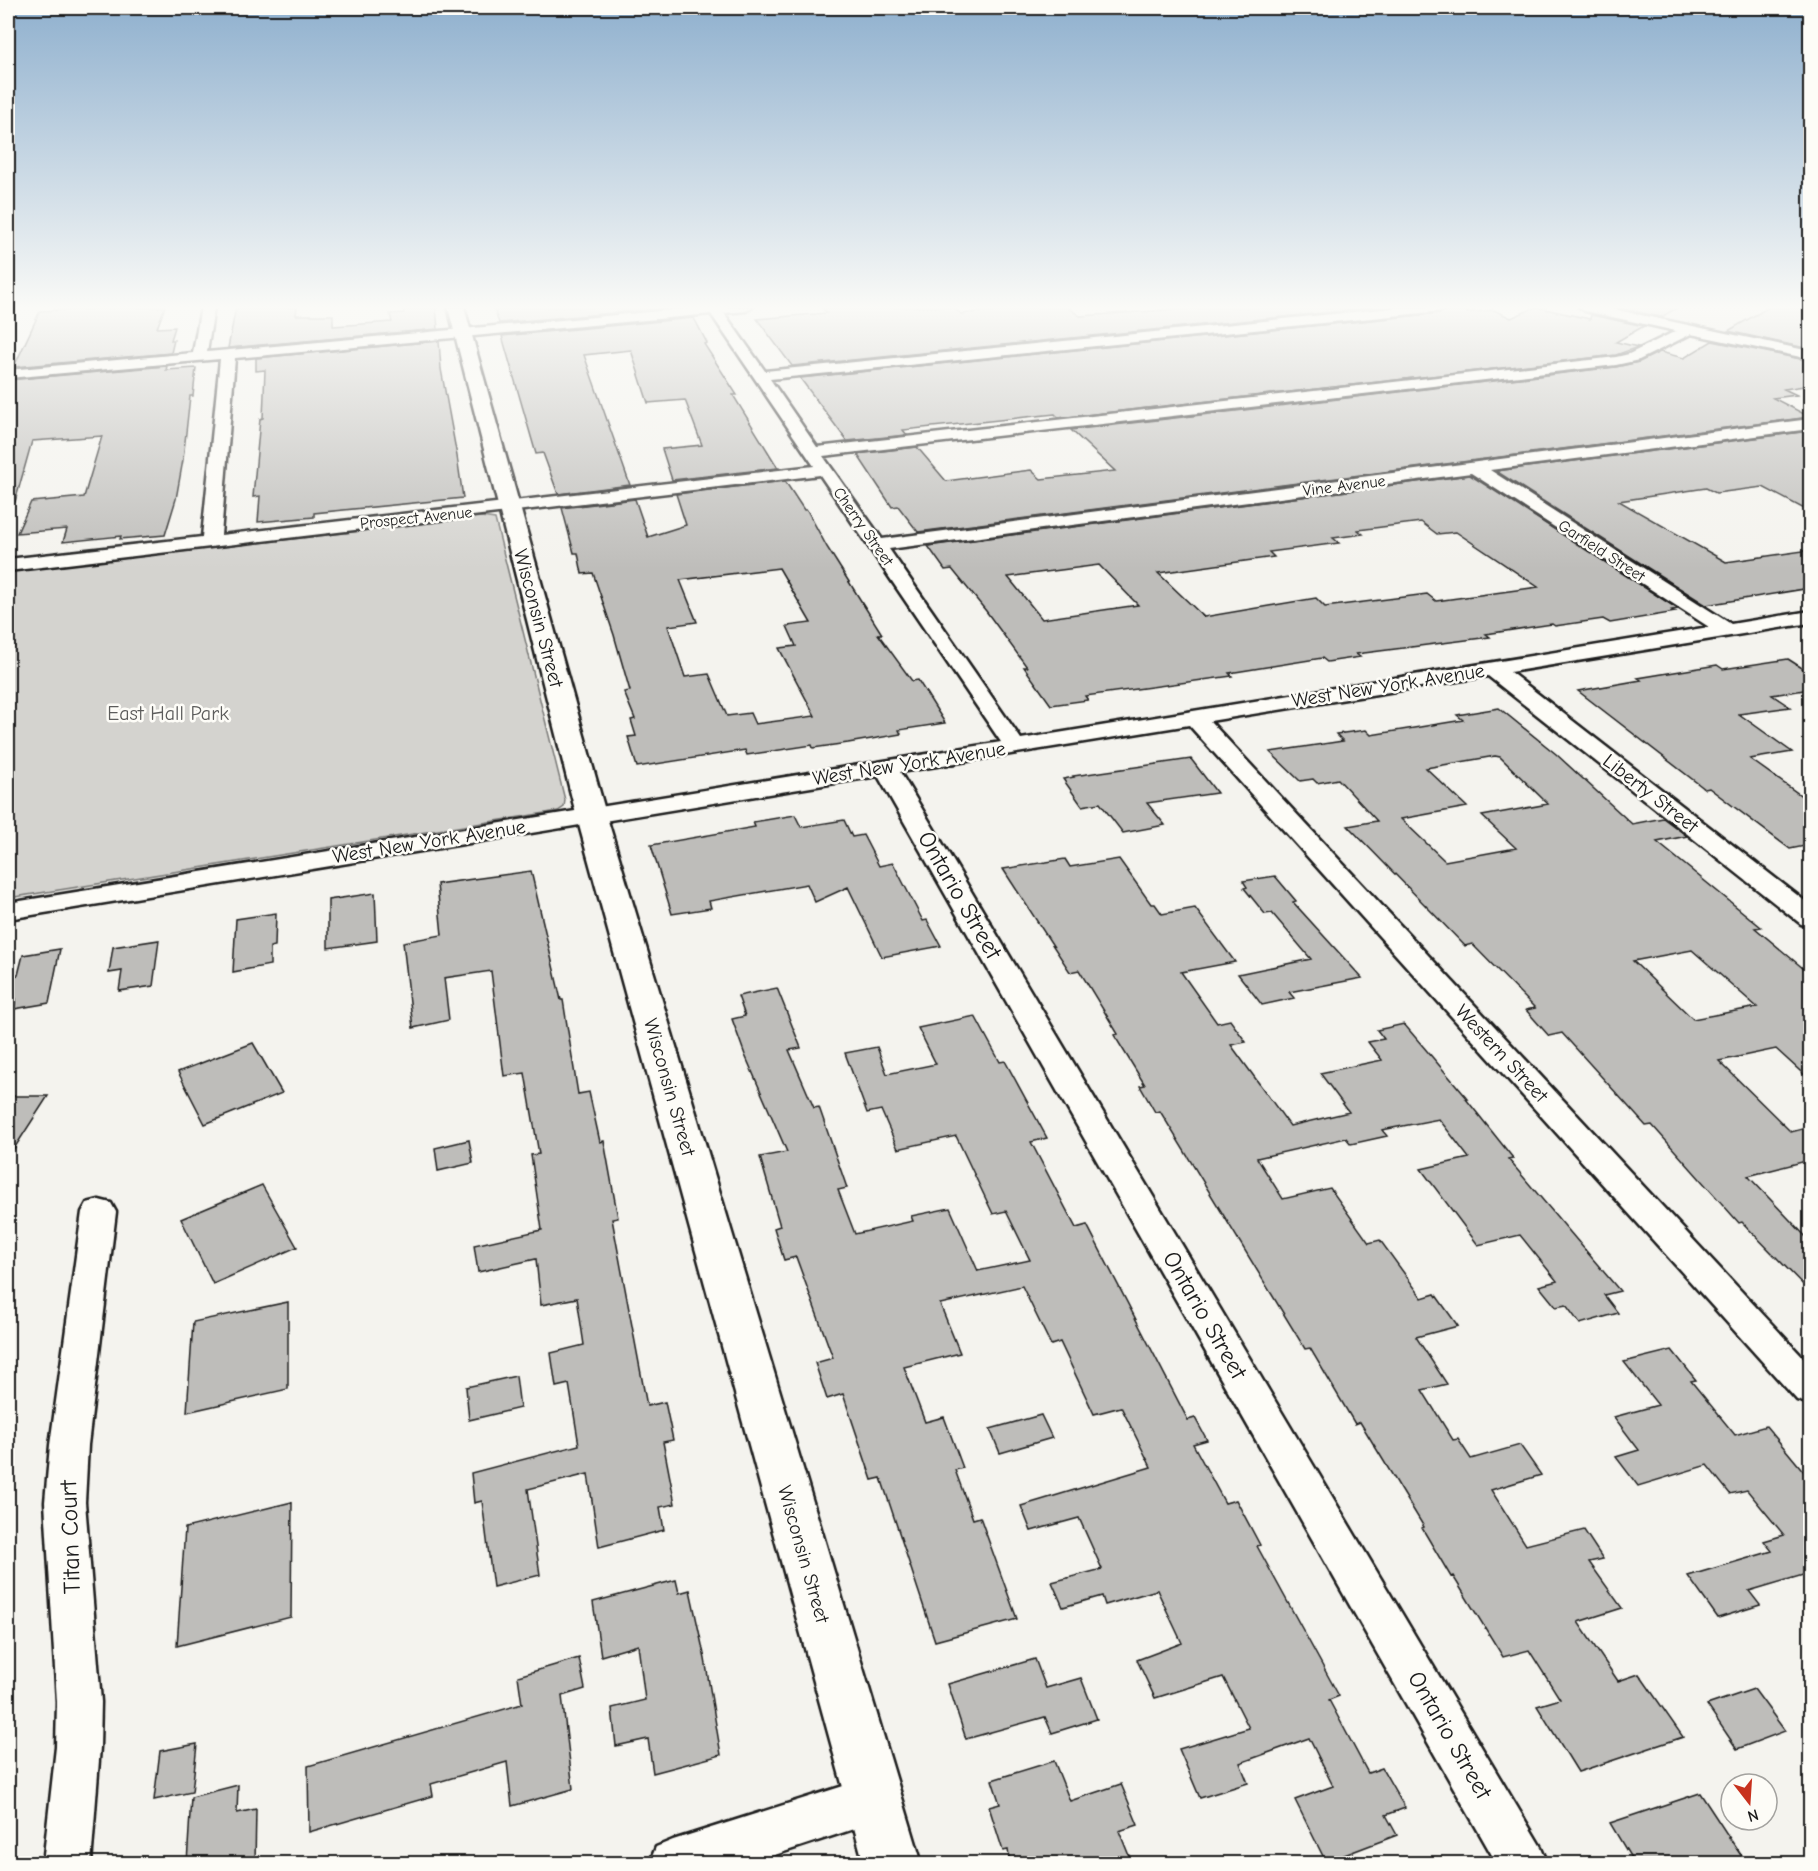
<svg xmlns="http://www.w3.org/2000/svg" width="1818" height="1871" font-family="'Comic Neue',sans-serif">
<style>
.built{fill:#e4e3de}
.green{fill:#d4d3cf;stroke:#787876;stroke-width:1.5}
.building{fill:#bebdba;stroke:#1c1c1c;stroke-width:1.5;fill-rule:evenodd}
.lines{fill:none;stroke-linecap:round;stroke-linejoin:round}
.minor-casing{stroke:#1c1c1c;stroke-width:5}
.tertiary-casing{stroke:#1c1c1c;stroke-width:5}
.minor{fill:#fdfcf7;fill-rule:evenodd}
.tertiary{fill:#fdfcf7;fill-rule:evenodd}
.labels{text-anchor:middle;stroke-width:5;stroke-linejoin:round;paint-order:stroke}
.far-street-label{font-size:16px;fill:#1c1c1c;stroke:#fdfcf7}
.street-label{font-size:20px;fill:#1c1c1c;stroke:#fdfcf7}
.park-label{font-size:20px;fill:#5c5c5b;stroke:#fdfcf7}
.near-street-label{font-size:24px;fill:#1c1c1c;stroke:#fdfcf7}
</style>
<rect width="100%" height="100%" fill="#f4f3ee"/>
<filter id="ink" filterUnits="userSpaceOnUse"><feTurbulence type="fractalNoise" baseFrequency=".0167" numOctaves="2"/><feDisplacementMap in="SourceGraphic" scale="12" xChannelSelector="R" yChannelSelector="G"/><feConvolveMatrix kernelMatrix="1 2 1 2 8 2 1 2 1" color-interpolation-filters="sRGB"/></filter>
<g filter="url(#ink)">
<!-- built -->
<path class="built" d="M1602 307H1810V351L1771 342Z"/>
<!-- green -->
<path class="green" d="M481 517 495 519 565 800 564 807 558 811 8 898V572Z"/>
<!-- building -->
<path class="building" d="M127 307H165L157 328 175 327 171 340H174L171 353 14 367 40 311Z
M236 307H297L296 315H333V326L392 322 390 314 404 313 403 307H436L438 329 228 348Z
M493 307H681L499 323Z
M821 307H953L961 314 1027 307H1067L1080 316 1213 307H1382L792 366 757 319 827 313Z
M1450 307H1466L1467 313 1494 310 1511 318 1536 307 1590 319 1591 315 1644 326 1616 342 1638 347 1616 355 1059 418 1055 414 903 430 907 435 847 441 800 378 1441 313Z
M1613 307H1679L1661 317Z
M1769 307H1810V349L1728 331Z
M694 318 707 343 704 344 737 395H733L778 468 672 480 662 449 702 445 685 400 648 403 631 350 584 355 630 485 558 494 543 453 536 454 502 336Z
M439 341 441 369 457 456 463 498 314 513V517L258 522 260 496 253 497 260 419 263 418 265 370 256 371V358Z
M1712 341 1810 361V385L1784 389 1797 395 1773 398 1810 417 918 532 898 506 892 507 857 454 917 447 946 481 1031 470 1041 479 1115 471 1071 430 1616 367 1639 362 1660 352 1684 358Z
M167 366 166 370 196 368 193 396H190L183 460 176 499 165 535 120 539 121 536 63 542 67 529 17 533 31 502 84 497 102 436 32 441 15 502 8 501V380Z
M1810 431V512L1763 487 1716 493 1706 488 1619 501 1726 562 1810 550V588L1706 605 1496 471Z
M1470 475 1678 609 1672 610 1676 612 1610 623 1603 619 1555 626 1552 624 1486 634 1490 637 1356 654 1360 657 1327 662 1322 658 1229 673 1232 676 1085 696 1088 700 1051 705 1024 667H1027L986 611 952 569 945 570 928 546ZM1421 522 1437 534 1456 532 1538 587 1436 601 1427 594 1325 607 1316 598 1204 617 1158 573 1274 557 1269 552 1339 543 1333 538 1363 534 1358 530ZM1099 565 1138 605 1042 619 1008 577Z
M785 481 804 510H807L827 547 882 634H878L912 681 918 680 945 723 899 730 901 734 848 743 813 748 812 745 747 755 745 750 637 767 628 737 636 736 631 720 635 719 624 692 630 691 614 635 593 573 582 574 578 553H574L562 508 635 499 648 537 686 525 676 494ZM779 568 811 623 787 626 796 646 779 648 815 716 755 724 750 713 727 716 709 674 685 677 668 626 697 622 680 580Z
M1788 659 1810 673V689L1772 695 1790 707 1739 714 1792 752 1750 759 1810 802V845L1790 849 1709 788 1705 789 1578 691 1641 680 1638 678 1717 665 1723 669Z
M1499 708 1556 754 1632 824 1663 818 1687 836 1657 842 1761 927 1755 928 1810 974V1080L1776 1049 1719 1061 1791 1132 1810 1127V1160L1748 1176 1810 1241V1292L1742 1222 1739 1223 1652 1125 1646 1126 1562 1033 1549 1036 1526 1010 1535 1008 1472 944 1465 946 1348 826 1377 821 1338 779 1317 783 1313 779 1300 781 1270 752 1343 741 1336 734 1366 730 1371 735 1463 720 1457 715ZM1495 756 1500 757 1548 804 1482 816 1516 848 1445 861 1401 819 1467 807 1426 768ZM1692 950 1757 1007 1693 1019 1633 961Z
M1191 759 1217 793 1147 803 1165 825 1123 833 1100 803 1082 806 1063 779 1074 777 1073 776Z
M795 815 801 827 844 820 852 837 863 835 879 866 893 863 923 921 927 920 941 946 882 957 848 887 815 902 807 884 709 901 711 908 672 914 651 845 755 827 753 822Z
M1065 859 1070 867 1119 859 1151 904H1155L1162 914 1195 908 1235 962 1181 972 1217 1023 1230 1020 1246 1042 1231 1045 1290 1126 1349 1112 1320 1073 1382 1060 1368 1042 1384 1039 1377 1030 1404 1024 1468 1099H1466L1513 1158 1508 1159 1620 1291 1604 1295 1618 1313 1580 1324 1566 1305 1556 1307 1539 1286 1557 1281 1520 1235 1478 1245 1421 1169 1469 1158 1439 1119 1382 1130 1387 1136 1351 1144 1346 1138 1257 1158 1283 1199 1330 1188 1369 1243 1380 1240 1422 1298 1435 1294 1458 1326 1416 1337 1447 1384 1422 1390 1453 1440 1458 1439 1471 1459 1520 1445 1541 1475 1491 1490 1526 1545 1584 1530 1603 1559 1589 1562 1622 1608 1578 1622 1618 1681 1639 1674 1683 1737 1578 1772 1537 1706 1560 1699 1529 1650 1503 1657 1453 1576 1451 1577 1422 1528 1424 1527 1360 1422 1355 1424 1310 1348 1305 1349 1160 1111 1155 1112 1140 1086 1145 1085 1114 1035 1118 1034 1079 970 1070 972 1003 869Z
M531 871 561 1000H563L578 1094 589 1092 600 1142 604 1141 618 1218 612 1219 647 1406 665 1402 673 1440 663 1442 675 1504 660 1507 664 1530 599 1547 588 1474 528 1489 540 1575 493 1587 482 1501 474 1503 471 1473 579 1445 569 1384 556 1387 551 1353 584 1345 577 1298 541 1305 536 1259 478 1272 474 1245 542 1230 531 1155 539 1154 525 1073 504 1076 491 971 444 978 449 1020 413 1028 403 942 442 935 437 884Z
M1275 876 1296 901 1293 902 1362 978 1289 992 1294 998 1262 1005 1238 974 1311 959 1272 913 1265 914 1244 888 1247 887 1243 881Z
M375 893 377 941 328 948V900Z
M276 913 275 946 270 947V965L233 972 236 919Z
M159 940 153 986 119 991 122 971 109 973 113 947Z
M60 949 49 1003 14 1009 16 999 8 1000V977L18 975 23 955Z
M777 988 801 1048 789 1050 814 1108 819 1107 847 1188 838 1190 855 1234 913 1221 911 1216 950 1208 978 1271 1030 1260 1006 1211 993 1214 956 1136 898 1149 881 1110 867 1113 845 1053 877 1047 887 1074 936 1064 918 1028 975 1016 1000 1062 1005 1061 1047 1138 1031 1142 1076 1228 1087 1225 1188 1420 1195 1418 1207 1440 1193 1444 1225 1503 1236 1500 1260 1545 1257 1546 1339 1696 1329 1700 1368 1773 1382 1768 1405 1808 1386 1815 1397 1835 1326 1862 1295 1800 1333 1786 1309 1738 1240 1763 1248 1783 1200 1798 1179 1749 1249 1728 1223 1677 1155 1698 1137 1660 1182 1643 1157 1590 1105 1605 1102 1596 1063 1607 1052 1582 1102 1569 1079 1518 1031 1531 1021 1506 1151 1467 1121 1407 1094 1414 1060 1342 1051 1345 1022 1286 940 1304 960 1353 904 1367 925 1422 944 1417 963 1468 955 1470 973 1519 980 1517 1017 1619 935 1641 881 1478 872 1480 843 1394 827 1399 815 1363 833 1358 796 1257 784 1260 774 1228 780 1226 760 1157 787 1152 745 1055 732 1019 745 1016 738 996Z
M253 1043 282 1093 205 1124 178 1072Z
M8 1096H48L8 1158Z
M469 1140 473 1163 438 1171 435 1148Z
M262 1185 297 1247 213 1284 181 1219Z
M288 1302V1389L187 1412 193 1322Z
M1672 1350 1696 1380 1691 1381 1735 1435 1766 1426 1810 1479V1573L1749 1591 1760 1605 1718 1618 1688 1576 1772 1551 1764 1541 1784 1535 1747 1490 1730 1494 1707 1465 1638 1486 1616 1457 1639 1450 1614 1417 1658 1405 1624 1362Z
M516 1376 520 1408 469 1420 466 1387Z
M1041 1415 1052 1438 1000 1453 990 1429Z
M292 1502 291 1617 177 1646 185 1528Z
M676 1580 679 1593 690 1590 705 1659 721 1755 653 1773 648 1739 616 1746 612 1708 645 1700 638 1645 601 1656 593 1602Z
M579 1658 585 1689 562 1696 573 1789 512 1806 507 1762 431 1784 433 1796 309 1832 308 1766 522 1704 518 1676Z
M1035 1659 1046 1688 1081 1678 1097 1719 1052 1733 1045 1717 966 1739 948 1684Z
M1754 1689 1785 1731 1737 1749 1707 1705Z
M197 1744 192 1792 154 1800 160 1751Z
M1054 1761 1070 1801 1121 1784 1138 1825 1119 1831 1132 1863H1010L1008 1850 1003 1851 989 1807 1000 1804 992 1780Z
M238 1785 237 1813 256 1809 255 1863H187L191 1797Z
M1700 1793 1746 1863H1634L1610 1823Z"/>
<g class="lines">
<!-- minor casing -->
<g class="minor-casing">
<path id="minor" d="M201 307H214L207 352 704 307H752L746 311 724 313 765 371 1403 307H1448L1441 311 770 379 817 447 1616 357 1629 354 1676 331 1585 311 1579 307H1603L1810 351V359L1691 334 1639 360 1616 365 823 456 882 539 1810 419V429L1490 470 1731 624 1810 611V623L1510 672 1810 905V926L1801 924 1488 676 1210 721 1810 1365V1404L1797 1400 1189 725 900 772 1541 1847 1548 1864H1497L878 776 8 919V903L1001 742 820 475 8 571V559L202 537 220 359 8 378V370L193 353ZM711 314 814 466 221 535 235 358ZM1471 473 1709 627 1021 739 889 549Z
M99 1200 111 1203 116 1212 88 1445 85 1502 101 1702 100 1747 91 1864H43L56 1747 57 1702 45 1502 50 1445 82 1212 87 1203Z
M875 1776 891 1783 898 1799 891 1815 875 1822 747 1864H649L656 1847 673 1840Z"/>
</g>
<!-- tertiary casing -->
<g class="tertiary-casing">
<path id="tertiary" d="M448 307H464L606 814 922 1864H864L576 814Z"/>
</g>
<!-- minor -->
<use href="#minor" class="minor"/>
<!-- tertiary -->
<use href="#tertiary" class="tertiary"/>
</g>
</g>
<!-- sky -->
<linearGradient id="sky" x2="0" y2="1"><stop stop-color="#8fb0ce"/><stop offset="0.54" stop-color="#fafaf7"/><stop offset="1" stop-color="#fafaf7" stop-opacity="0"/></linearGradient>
<rect width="1818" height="569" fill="url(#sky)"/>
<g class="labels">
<!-- far-street labels -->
<g class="far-street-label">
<text transform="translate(1344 485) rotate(-7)" y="6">Vine Avenue</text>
<text transform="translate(416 517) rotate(-6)" y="6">Prospect Avenue</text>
<text transform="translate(864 526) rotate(55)" y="6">Cherry Street</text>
<text transform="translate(1602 550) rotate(33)" y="6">Garfield Street</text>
</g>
<!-- street labels -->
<g class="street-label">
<text transform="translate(539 618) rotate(75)" y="7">Wisconsin Street</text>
<text transform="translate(1388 685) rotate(-9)" y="7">West New York Avenue</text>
<text transform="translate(909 763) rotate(-9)" y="7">West New York Avenue</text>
<text transform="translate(1651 793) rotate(38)" y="7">Liberty Street</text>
<text transform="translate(429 841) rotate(-9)" y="7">West New York Avenue</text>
<text transform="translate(1502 1053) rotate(47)" y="7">Western Street</text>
<text transform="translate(670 1087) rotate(74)" y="7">Wisconsin Street</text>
<text transform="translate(804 1554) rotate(74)" y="7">Wisconsin Street</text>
</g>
<!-- park labels -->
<g class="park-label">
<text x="168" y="720">East Hall Park</text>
</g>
<!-- near-street labels -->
<g class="near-street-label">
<text transform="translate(960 895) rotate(60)" y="8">Ontario Street</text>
<text transform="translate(1205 1315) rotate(60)" y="8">Ontario Street</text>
<text transform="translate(70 1537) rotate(-92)" y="8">Titan Court</text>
<text transform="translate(1450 1735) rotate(60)" y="8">Ontario Street</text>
</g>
</g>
<!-- margin -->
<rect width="1818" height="1871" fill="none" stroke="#fdfcf7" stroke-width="30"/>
<rect x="15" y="15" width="1788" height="1841" fill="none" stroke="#1c1c1c" stroke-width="2" filter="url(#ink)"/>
<!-- north arrow -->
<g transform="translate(1749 1802) rotate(163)"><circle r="28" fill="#fdfcf7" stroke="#a3a29f" stroke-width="1.5"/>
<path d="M0-4.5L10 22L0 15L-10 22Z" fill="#c8321e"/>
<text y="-9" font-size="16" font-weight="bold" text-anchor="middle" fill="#1c1c1c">N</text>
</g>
</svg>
